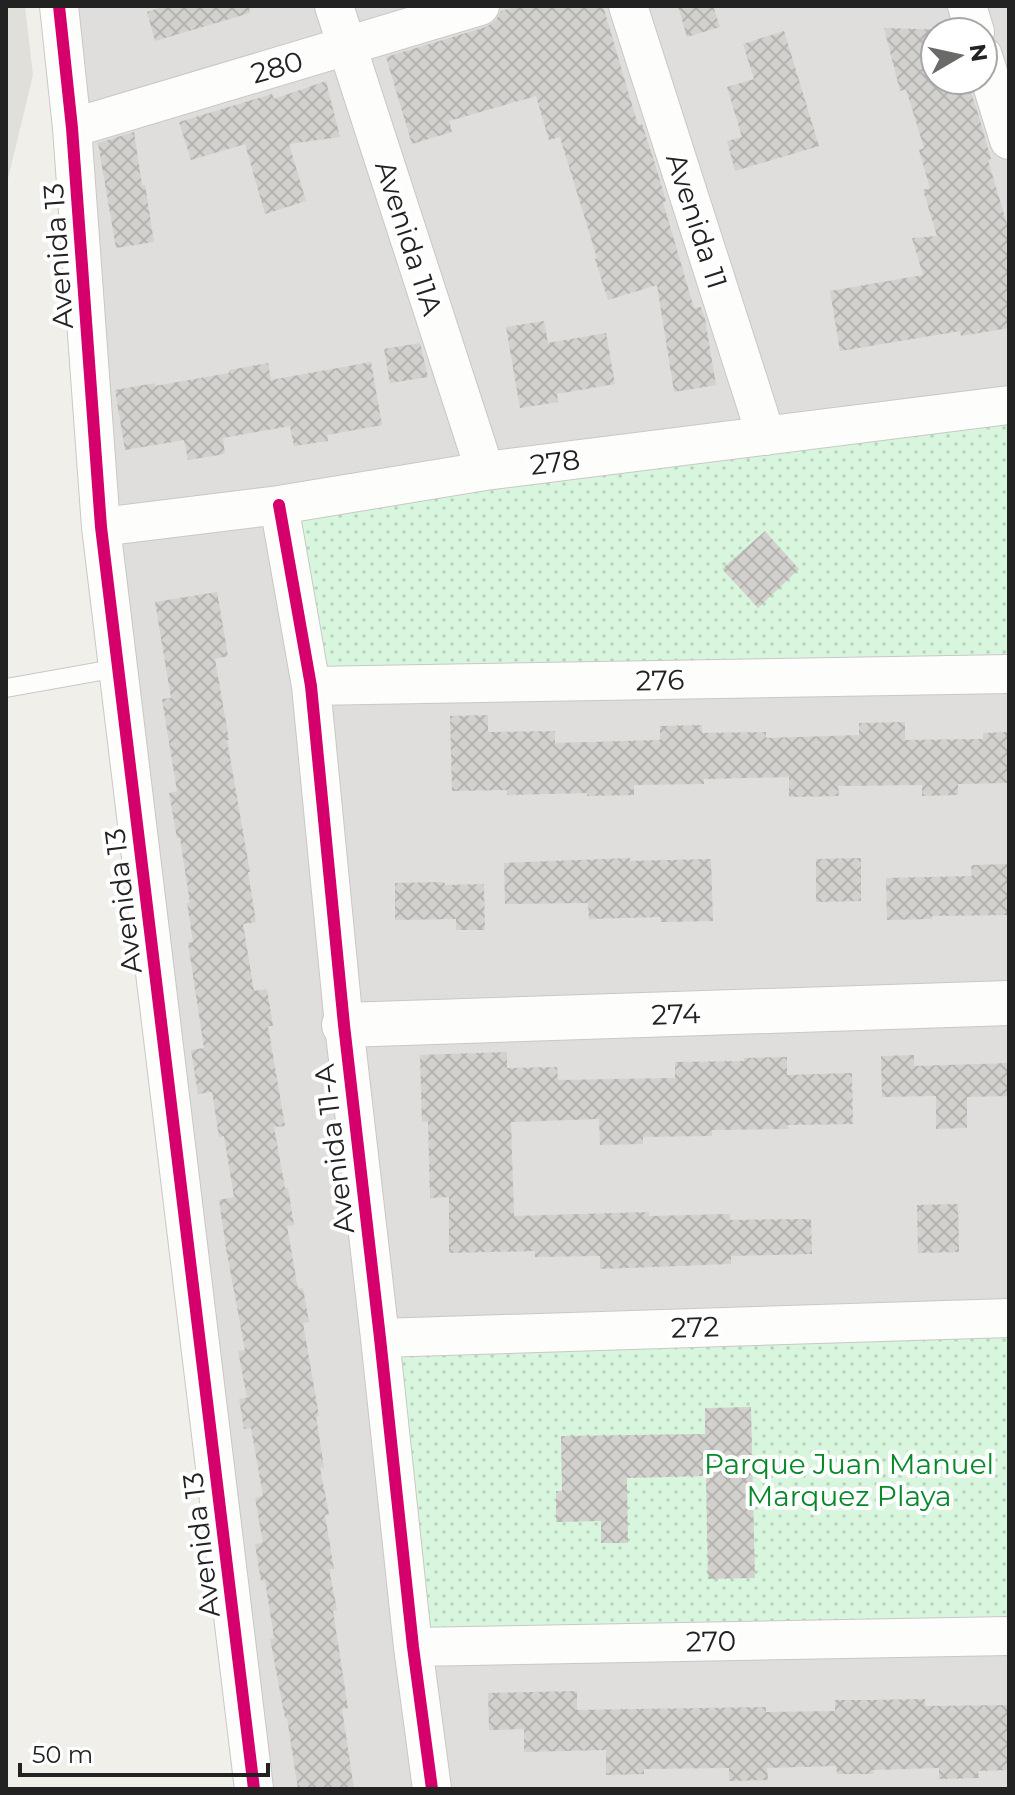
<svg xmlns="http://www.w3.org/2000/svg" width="1015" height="1795" font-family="Montserrat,sans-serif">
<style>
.residential{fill:#dfdedc;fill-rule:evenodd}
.airport{fill:#e0dfd9}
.park{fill:url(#park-dots)}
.building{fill:url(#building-cross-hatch)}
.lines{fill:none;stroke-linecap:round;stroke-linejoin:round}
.service-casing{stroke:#c9c8c6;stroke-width:20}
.minor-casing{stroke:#c9c8c6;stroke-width:40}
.tertiary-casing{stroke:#c9c8c6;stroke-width:46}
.service{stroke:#fdfdfc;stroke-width:18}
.minor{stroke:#fdfdfc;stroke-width:38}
.tertiary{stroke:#fdfdfc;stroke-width:44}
.cycleway-casing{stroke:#fff;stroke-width:17}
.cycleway{stroke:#d6006c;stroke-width:12}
.labels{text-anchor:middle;stroke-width:8;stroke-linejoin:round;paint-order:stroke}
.street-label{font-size:28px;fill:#222;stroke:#fff}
.park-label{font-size:28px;fill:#078829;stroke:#fff}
</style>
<defs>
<pattern id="park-dots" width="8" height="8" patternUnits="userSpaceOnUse" patternTransform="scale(2)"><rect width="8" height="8" fill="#d8f6dd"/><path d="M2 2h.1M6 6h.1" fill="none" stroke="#b9d3bd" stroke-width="1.8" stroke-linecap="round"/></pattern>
<pattern id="building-cross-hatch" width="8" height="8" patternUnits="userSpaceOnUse" patternTransform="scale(2)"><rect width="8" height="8" fill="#d2d1cd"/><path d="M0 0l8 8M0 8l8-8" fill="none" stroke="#b4b3b0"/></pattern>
</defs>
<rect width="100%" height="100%" fill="#f0efea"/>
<!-- residential -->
<path class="residential" d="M59 6H1009V1789H254ZM935 32H983V80H935Z"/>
<!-- airport -->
<path class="airport" d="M6 6H25L33 75 6 187Z"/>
<!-- park -->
<path class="park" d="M1009 405V674L311 686 279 505Z
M1009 1318V1636L413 1647 380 1338Z"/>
<!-- building -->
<path class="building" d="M165 6H249L250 13 155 41 147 12Z
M519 6H603L638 125 642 124 655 164 666 201 663 202 694 308 701 307 705 319 716 385 674 392 657 285 608 300 595 259 597 258 560 137 549 140 536 96 449 121 452 132 412 144 386 57 486 27 496 20 501 11Z
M678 6H713L720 27 687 37Z
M884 28 951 30 952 32H935V80H967L979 117 991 159 988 160 1009 231V328L961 336 960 331 840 351 830 291 923 275 912 238 937 236 923 190 930 188 919 150 924 148 906 89 900 91Z
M784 31 819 146 735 171 727 141 742 137 727 87 754 79 743 44Z
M326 81 340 137 289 144 306 201 265 214 245 144 191 160 179 122 272 94 274 99Z
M134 132 142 185H145L154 242 116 248 98 143Z
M544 321 548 343 606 333 615 384 557 394 558 402 520 408 506 327Z
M420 343 428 377 390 383 384 349Z
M371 362 382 425 327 435 328 441 294 446 290 426 223 438 225 454 188 460 184 440 125 450 115 390 155 383V386L229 373V370L268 363 271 380Z
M765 531 799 569 758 608 722 569Z
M217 592 228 656 215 659 229 740H227L250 872H248L256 922 243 924 254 991 267 989 273 1026H268L285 1126 274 1127 285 1188H288L294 1225 287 1226 298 1289 303 1288 309 1322 303 1323 319 1416 316 1417 324 1467 320 1468 329 1514 325 1515 334 1569H329L337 1610 333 1611 348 1708 342 1709 354 1789H298L287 1718H285L270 1639 274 1638 265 1580 261 1581 255 1544 263 1543 255 1498 263 1496 251 1428 244 1429 239 1399 247 1398 238 1351 245 1350 226 1248 219 1200 234 1197 224 1136 219 1137 212 1092 198 1094 191 1050 204 1048 188 943 193 942 187 903H190L180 838H177L169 793 177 791 162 699 171 698 155 602Z
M488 715V732L555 731V743L660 740V726L702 725V733L766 732V738L859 735V723L905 722V740L983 739V733L1009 732V783L958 784V795L922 796V785L838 786 839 796 789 797V777L704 779V784L634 785V795L587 796V793L507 795V790L452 791 450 716Z
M630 858V861L711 859 713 921 661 922 660 917 589 919 588 903 505 904 504 863Z
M861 858V901L816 902V859Z
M1009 864V915L932 916V919L887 920 886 878 972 876 971 865Z
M444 882 445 885 484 884 485 930H456V919L395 920V883Z
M507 1052V1068L557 1067 558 1080 675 1078V1062L744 1061V1058L787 1057V1075L852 1073 853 1124 788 1125V1129L712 1130V1136L643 1137V1144L600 1145 599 1119 511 1122 514 1216 649 1212V1216L730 1214V1220L811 1219 812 1254 731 1256V1264L600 1269V1256L535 1257V1251L449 1253V1197L430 1198 428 1122H422L420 1055Z
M914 1055V1066L1009 1063V1096L967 1097V1128L936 1129V1096L882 1097 881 1056Z
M958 1204 959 1252 918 1253 917 1205Z
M751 1407 755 1578 708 1579 706 1476 627 1478 628 1543H601V1521L556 1522V1491H562L561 1436 705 1434V1408Z
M577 1691V1710L766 1707V1712L835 1711V1700H872L925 1699V1706L1009 1705V1770L978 1771 979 1778 939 1779V1768L873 1770V1774H837L836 1766 767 1768 768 1780 729 1781V1768L644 1769V1774L606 1775V1750L524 1752V1729L489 1730 488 1693Z"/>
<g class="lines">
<!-- service casing -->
<g class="service-casing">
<path id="service" d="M6 688 118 668"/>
</g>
<!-- minor casing -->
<g class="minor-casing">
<path id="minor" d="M59 6 72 128 101 527 254 1789
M334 6 485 471
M628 6 766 436
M967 6 975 32
M983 56 1009 140
M72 128 480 6
M279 505 311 686 344 1025 380 1338 413 1647 432 1789
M101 527 279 505 485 471 1009 405
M311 686 1009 674
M380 1338 1009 1318
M413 1647 1009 1636"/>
</g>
<!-- tertiary casing -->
<g class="tertiary-casing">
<path id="tertiary" d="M344 1025 1009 1003"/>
</g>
<!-- service -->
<use href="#service" class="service"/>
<!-- minor -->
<use href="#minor" class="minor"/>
<!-- tertiary -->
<use href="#tertiary" class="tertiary"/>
<!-- cycleway casing -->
<g class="cycleway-casing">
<path id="cycleway" d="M59 6 72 128 101 527 254 1789
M279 505 311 686 344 1025 380 1338 413 1647 432 1789"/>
</g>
<!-- cycleway -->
<use href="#cycleway" class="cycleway"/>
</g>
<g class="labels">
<!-- street labels -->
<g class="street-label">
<text transform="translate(277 67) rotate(-16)" y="10">280</text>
<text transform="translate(697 221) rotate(72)" y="10">Avenida 11</text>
<text transform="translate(409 238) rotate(72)" y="10">Avenida 11A</text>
<text transform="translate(58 256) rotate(-94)" y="10">Avenida 13</text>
<text transform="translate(555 462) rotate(-7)" y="10">278</text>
<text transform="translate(660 680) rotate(-1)" y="10">276</text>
<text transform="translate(123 901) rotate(-97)" y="10">Avenida 13</text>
<text transform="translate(676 1014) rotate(-2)" y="10">274</text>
<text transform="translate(334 1149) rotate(-97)" y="10">Avenida 11-A</text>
<text transform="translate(695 1327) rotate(-2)" y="10">272</text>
<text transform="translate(201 1545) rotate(-97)" y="10">Avenida 13</text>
<text transform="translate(711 1641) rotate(-1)" y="10">270</text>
</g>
<!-- park labels -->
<g class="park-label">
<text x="849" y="1474">Parque Juan Manuel<tspan x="849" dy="32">Marquez Playa</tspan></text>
</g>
</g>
<!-- border -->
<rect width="1015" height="1795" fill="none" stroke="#222222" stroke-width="16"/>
<!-- north arrow -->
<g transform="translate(959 56) rotate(81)"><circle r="38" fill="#ffffff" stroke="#a7a7a7" stroke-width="2"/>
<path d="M0-6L14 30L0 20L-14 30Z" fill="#6a6a68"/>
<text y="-12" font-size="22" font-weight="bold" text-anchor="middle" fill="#222222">N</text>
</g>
<!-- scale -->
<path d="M20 1763v12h248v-12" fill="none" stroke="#222222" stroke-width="4"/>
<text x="32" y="1763" font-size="24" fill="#222222" stroke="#ffffff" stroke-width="6" paint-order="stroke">50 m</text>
</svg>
